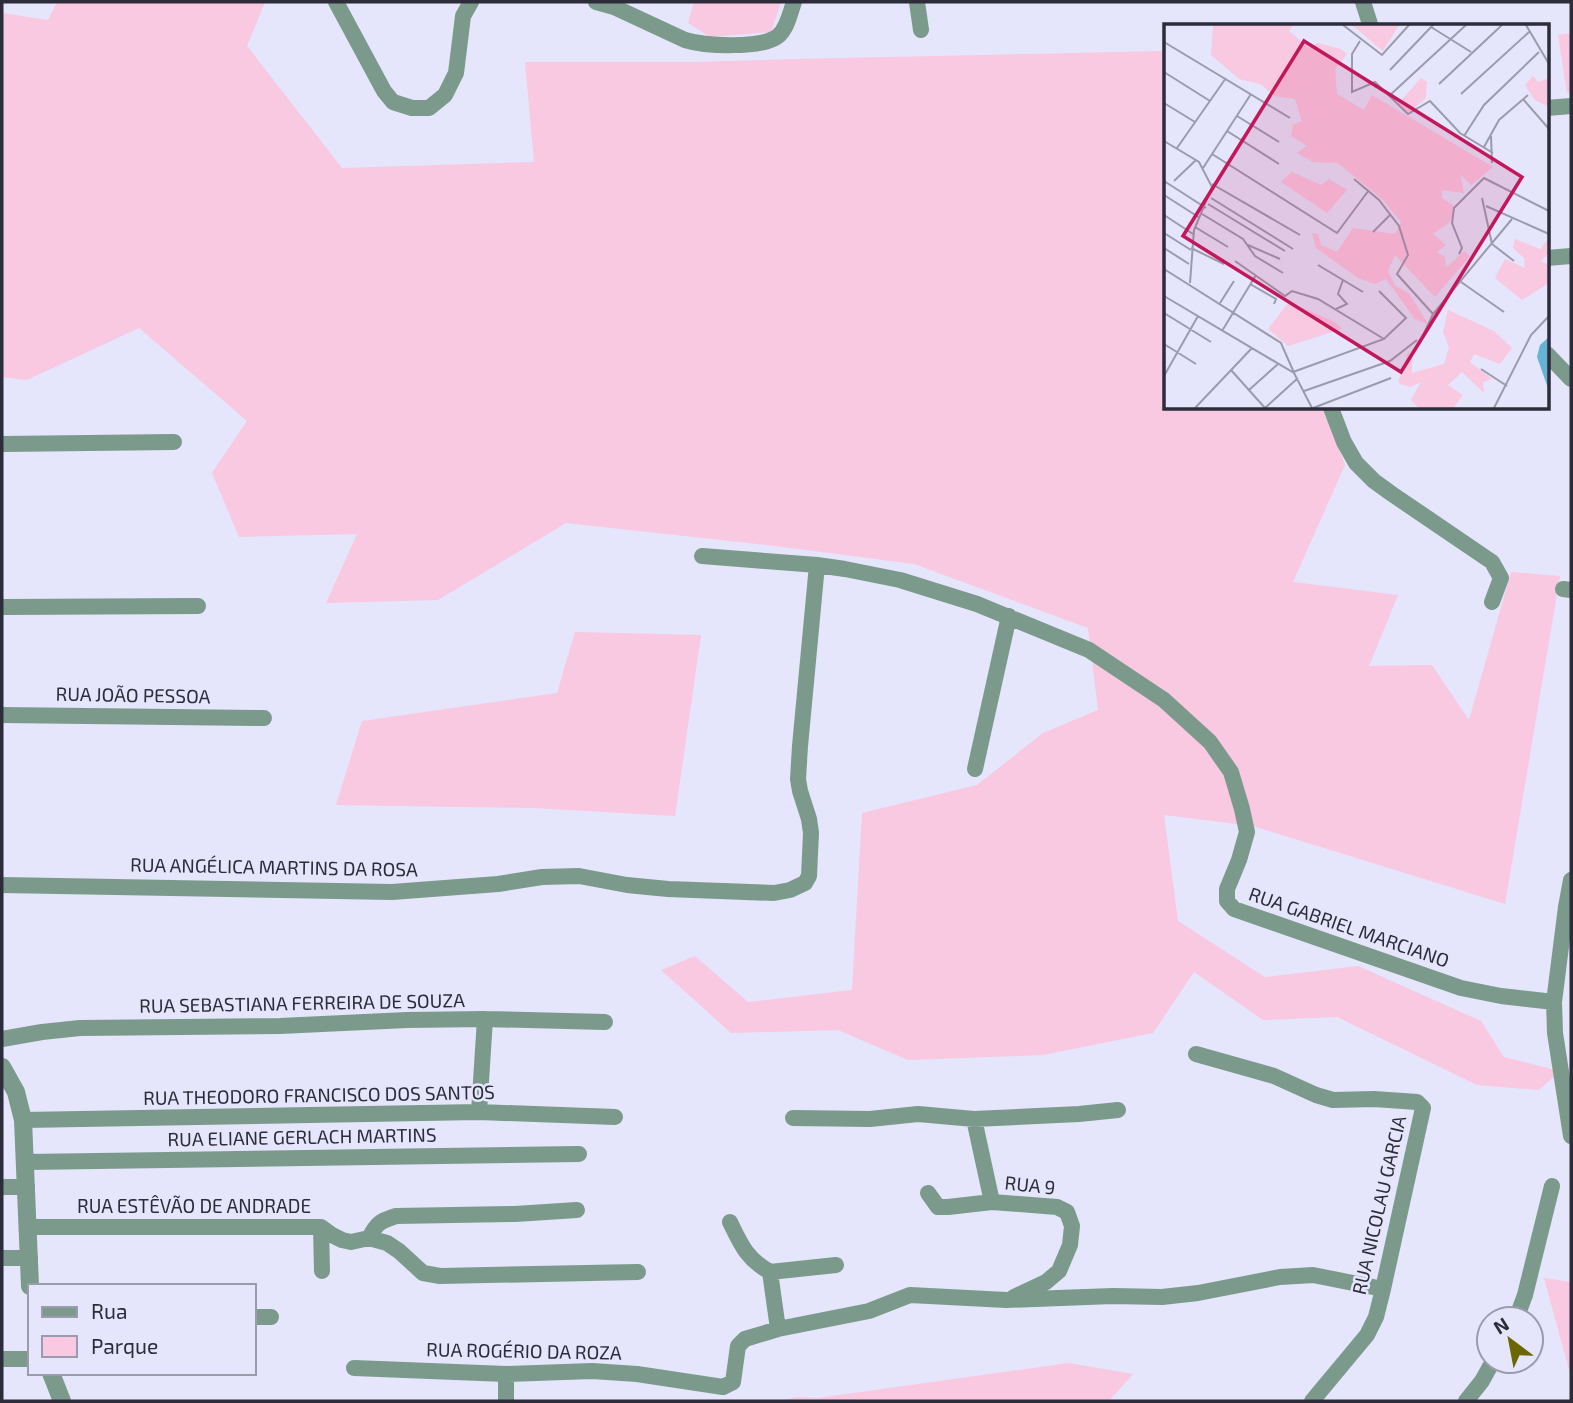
<svg xmlns="http://www.w3.org/2000/svg" width="1573" height="1403" font-family="'Exo 2',sans-serif">
<style>
.green{fill:#f9c8e1}
.lines{fill:none;stroke-linecap:round;stroke-linejoin:round}
.minor{stroke:#7b9a8c;stroke-width:16}
.tertiary{stroke:#7b9a8c;stroke-width:18}
.labels{text-anchor:middle;stroke-width:5;stroke-linejoin:round;paint-order:stroke}
.street-label{font-size:19px;fill:#2d2c3a;stroke:#e5e5fc}
.inset-road{fill:none;stroke:#9b9bae;stroke-width:2}
.view{fill:#c2185b;fill-opacity:0.15;stroke:#c2185b;stroke-width:3.5}
.inset-edge{fill:none;stroke:#2d2c3a;stroke-width:3.5}
</style>
<rect width="100%" height="100%" fill="#e5e5fc"/>
<!-- green -->
<path class="green" d="M57 2H265L247 46 342 168 534 162 525 62H693L794 59 1165 51V408H1325L1345 465 1293 582 1398 595 1369 666 1432 665 1469 720 1511 572 1560 576 1505 904 1253 826 1164 815 1178 921 1265 977 1358 966 1481 1021 1504 1057 1560 1071 1539 1090 1477 1085 1337 1017 1263 1020 1194 972 1153 1033 1043 1055 908 1060 838 1030 731 1033 661 970 695 956 748 1002 852 990 862 813 977 785 1043 733 1098 710 1088 628 914 564 767 545 566 523 438 600 326 603 357 534 239 537 212 473 247 421 139 328 27 380 2 377V13L48 20Z
M694 2H781L771 32 710 37 688 23Z
M1571 33V92L1567 93 1558 35Z
M575 632 701 635 675 816 533 808 336 805 362 721 557 693Z
M1544 1278 1571 1282V1377Z
M1069 1363 1133 1374 1109 1401H781L796 1397 818 1398Z"/>
<g class="lines">
<!-- minor -->
<path class="minor" d="M336 2 384 91 393 102 412 108H429L445 95 456 73 463 16 471 2
M596 2 614 7 685 40C704 46 762 49 778 36 787 29 790 13 794 2
M917 2 921 30
M1363 2 1370 24
M1547 108 1571 106
M1547 258 1571 256
M1547 354 1571 379
M1331 408 1344 442 1356 463 1374 481 1392 494 1492 562 1501 578 1492 602
M2 444 174 442
M702 556 817 565 845 569 900 580 977 604 1089 650 1164 700 1210 742 1231 772 1242 809 1247 832 1239 860 1227 889V901L1234 909 1461 988 1501 996 1554 1002
M1563 589 1571 590
M2 607 198 606
M2 715 264 718
M975 769 1009 616
M1571 880 1566 907 1554 1002 1555 1033 1571 1136
M2 885 392 892 498 884 542 877 579 876 627 885 668 889 774 893 790 890 805 883 809 876 811 833 809 819 800 791 798 779 800 746 817 565
M2 1039 42 1032 80 1028 280 1026 407 1020 485 1019 605 1022
M1196 1054 1274 1076 1316 1095 1333 1100 1374 1099 1417 1102 1423 1108 1383 1289 1376 1317 1367 1335 1312 1401
M479 1112 485 1019
M793 1118 870 1119 918 1114 974 1119 1079 1114 1118 1110
M974 1119 992 1202 1057 1207 1067 1212 1072 1226 1070 1245 1059 1271 1046 1282 1014 1297
M23 1120 479 1112 615 1117
M26 1162 579 1154
M2 1187H27
M928 1193 938 1207H948L992 1202
M730 1222C741 1245 747 1259 770 1272L778 1329
M27 1227H321L332 1235 342 1240 351 1242 369 1238 387 1243 399 1251 423 1273 440 1276 638 1272
M321 1227 322 1271
M369 1238C377 1223 380 1221 396 1216L515 1214 577 1210
M2 1258H30
M770 1272 836 1265
M254 1317H271
M1516 1319 1525 1295 1552 1186
M2 1359H30
M354 1368 506 1374 592 1371 637 1374 723 1387 733 1382 738 1346 745 1339 778 1329 869 1311 910 1295 1006 1300 1113 1296 1162 1297 1198 1293 1280 1277 1297 1276 1313 1275 1383 1289
M506 1374V1401
M1466 1401 1482 1381 1493 1361"/>
<!-- tertiary -->
<path class="tertiary" d="M2 1067 16 1092 23 1120 30 1286
M51 1373 62 1401"/>
</g>
<g class="labels">
<!-- street labels -->
<g class="street-label">
<text transform="translate(133 695) rotate(1)" y="7">RUA JOÃO PESSOA</text>
<text transform="translate(274 867) rotate(1)" y="7">RUA ANGÉLICA MARTINS DA ROSA</text>
<text transform="translate(1349 927) rotate(19)" y="7">RUA GABRIEL MARCIANO</text>
<text transform="translate(302 1003) rotate(-1)" y="7">RUA SEBASTIANA FERREIRA DE SOUZA</text>
<text transform="translate(319 1095) rotate(-1)" y="7">RUA THEODORO FRANCISCO DOS SANTOS</text>
<text transform="translate(302 1137) rotate(-1)" y="7">RUA ELIANE GERLACH MARTINS</text>
<text transform="translate(1030 1185) rotate(6)" y="7">RUA 9</text>
<text transform="translate(1379 1205) rotate(-77)" y="7">RUA NICOLAU GARCIA</text>
<text x="194" y="1213">RUA ESTÊVÃO DE ANDRADE</text>
<text transform="translate(524 1351) rotate(1)" y="7">RUA ROGÉRIO DA ROZA</text>
</g>
</g>
<!-- overview -->
<g transform="translate(1164 24)">
<rect width="385" height="385" fill="#e5e5fc"/>
<path d="M49 1H129L125 7 145 24 154 19 177 25 183 30 171 45 173 70 200 86 208 71 329 143 307 161 296 150 300 169 278 166V174L290 182 286 198 269 210 282 221 273 228 281 233 282 244 300 227 306 232 271 273 231 231 224 247 231 262 245 269 264 300 251 295 222 255 211 260 194 254 152 224 148 209 154 210 157 221 173 228 189 204 231 210 237 198 218 175 174 139 149 138 133 129 143 122 127 112 129 101 138 97 131 75 111 72 96 60 75 55 47 31ZM188 1H235L219 27ZM369 52 374 58 385 54V83L371 76 361 61ZM257 54 263 58 262 74 244 89 234 80ZM128 148 157 161 165 155 183 166 163 189 117 158ZM385 214V229L377 237 385 241V259L358 276 331 254 341 235 361 244 360 234 349 224 351 215 376 225ZM125 278 171 298 178 305 124 322 104 305ZM284 286 330 307 348 324 336 340 310 330 306 338 328 355 319 358 320 369 298 348 284 361 299 371 289 384H255L247 376 257 358 246 363 234 359 244 328 248 332V349L280 340 285 323 279 308Z" fill="#f9c8e1"/>
<path d="M385 313V367L373 333 376 321Z" fill="#66b3d3"/>
<path class="inset-road" d="M179 1 218 31 245 1M362 1 385 40M267 3 307 28M196 17 188 30V68L211 58 244 90 266 77 296 109 329 129M0 18 126 94M226 46 269 1M0 48 46 77M275 60 338 1M297 70 365 8M225 72 302 1M359 75 385 105M0 79 31 98M73 92 115 118M63 107 115 140M300 112 320 81 375 28M327 112 328 139M0 117 35 138 48 163 30 206 26 259M320 123 335 96 364 71M13 124 62 54M48 130 173 209 205 166M39 144 87 70M190 155 215 176 235 202 244 231 233 250 269 290M0 157 42 184M10 157 32 136M48 160 136 211M0 171 36 194M47 174 129 225M318 174 328 220 350 237M44 180 121 227M322 182 385 210M38 190 79 215 91 232 119 249M0 191 29 210M31 203 64 223M209 208 227 190M0 209 27 226M84 221 116 235M0 224 25 240M27 224 60 240M295 230 298 224 288 199 290 184 320 154 385 187M71 237 121 272 128 267 154 275 220 315M154 241 199 268M0 245 117 319 131 351M297 258 340 288M86 260 112 275 110 280M0 272 130 349 148 384M56 279 70 257M172 285 183 280 174 270 179 256M0 289 47 318M58 307 92 251M0 320 32 340M255 320 269 290 348 195M317 345 343 362M67 346 101 384M129 348 220 315 242 294 215 267M0 352 34 292M85 366 114 340M140 367 226 337 253 316M31 384 88 324M101 384 134 354M149 384 227 354M330 384 367 311 385 292"/>
<path class="view" d="M140 17 358 153 237 348 19 212Z"/>
<rect width="385" height="385" class="inset-edge"/>
</g>
<!-- border -->
<rect width="1573" height="1403" fill="none" stroke="#2d2c3a" stroke-width="7"/>
<!-- legend -->
<rect x="28" y="1284" width="228" height="91" fill="#e5e5fc" stroke="#9b9bae" stroke-width="2"/>
<rect x="42" y="1307" width="35" height="10" fill="#7b9a8c" stroke="#9b9bae" stroke-width="2"/>
<text x="91" y="1319" font-size="21" fill="#2d2c3a">Rua</text>
<rect x="42" y="1336" width="35" height="21" fill="#f9c8e1" stroke="#9b9bae" stroke-width="2"/>
<text x="91" y="1354" font-size="21" fill="#2d2c3a">Parque</text>
<!-- north arrow -->
<g transform="translate(1510 1340) rotate(328)"><circle r="33" fill="#e5e5fc" stroke="#9b9bae" stroke-width="2"/>
<path d="M0-5L12 26L0 18L-12 26Z" fill="#6c6800"/>
<text y="-10" font-size="19" font-weight="bold" text-anchor="middle" fill="#2d2c3a">N</text>
</g>
</svg>
